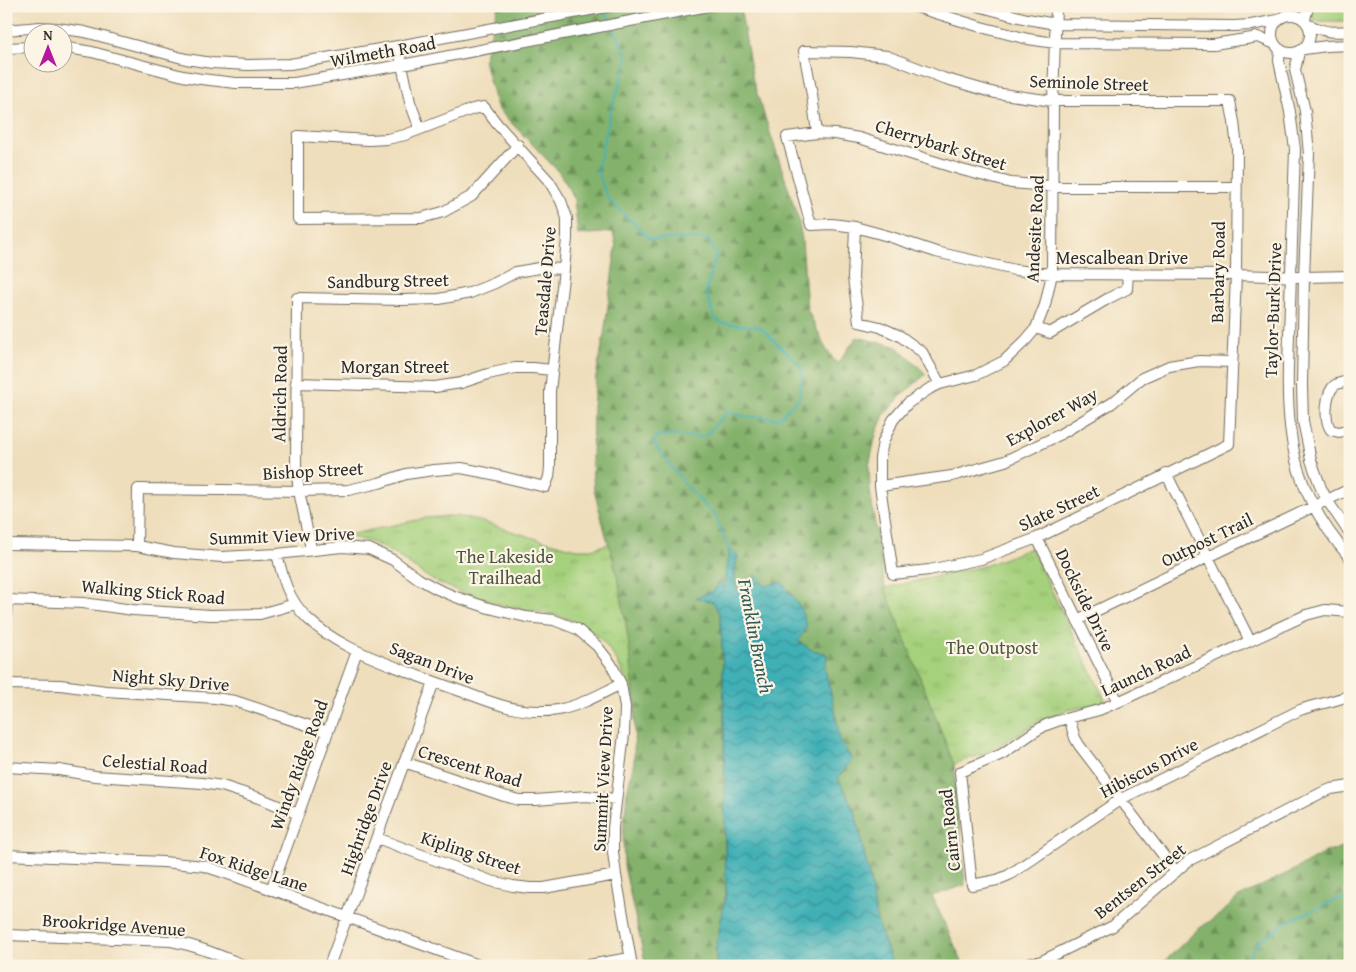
<svg xmlns="http://www.w3.org/2000/svg" width="1356" height="972" font-family="'Gentium Book Plus',serif">
<style>
.grass{fill:#a5d07c;stroke:#687e54}
.forest{fill:url(#forest-firs);stroke:#586e4c}
.park{fill:url(#park-tufts);stroke:#687e54}
.water{fill:url(#water-waves);stroke:#356e70}
.lines{fill:none;stroke-linecap:round;stroke-linejoin:round}
.stream{stroke:#3fb0b6;stroke-width:2}
.minor-casing{stroke:#706a5e;stroke-width:12}
.minor{stroke:#fff;stroke-width:10}
.labels{text-anchor:middle;stroke-width:4.5;stroke-linejoin:round;paint-order:stroke}
.street-label{font-size:18px;fill:#2b2b2b;stroke:#fcf5e5}
.park-label{font-size:18px;fill:#4a543f;stroke:#fcf5e5}
.water-label{font-size:19px;font-style:italic;fill:#325a5c;stroke:#fcf5e5}
</style>
<defs>
<pattern id="forest-firs" width="22" height="20" patternUnits="userSpaceOnUse" patternTransform="scale(1.25)"><rect width="22" height="20" fill="#84b26c"/><path d="M5 1l3.5 6h-7zM16 11l3.5 6h-7z" fill="#6c9159"/></pattern>
<pattern id="park-tufts" width="24" height="20" patternUnits="userSpaceOnUse" patternTransform="scale(1.25)"><rect width="24" height="20" fill="#a5d07c"/><path d="M3 7l-1-3M5 7V3M7 7l1-3M15 17l-1-3M17 17v-4M19 17l1-3" fill="none" stroke="#8eb36b"/></pattern>
<pattern id="water-waves" width="16" height="10" patternUnits="userSpaceOnUse" patternTransform="scale(1.25)"><rect width="16" height="10" fill="#3fb0b6"/><path d="M0 5q4-4 8 0t8 0" fill="none" stroke="#358f94"/></pattern>
</defs>
<rect width="100%" height="100%" fill="#fcf5e5"/>
<filter id="ink" filterUnits="userSpaceOnUse"><feTurbulence type="fractalNoise" baseFrequency=".02" numOctaves="2"/><feDisplacementMap in="SourceGraphic" scale="10" xChannelSelector="R" yChannelSelector="G"/><feConvolveMatrix kernelMatrix="1 2 1 2 8 2 1 2 1" color-interpolation-filters="sRGB"/></filter>
<filter id="wash" filterUnits="userSpaceOnUse"><feTurbulence type="fractalNoise" baseFrequency=".0096" numOctaves="4" result="noise"/><feDisplacementMap in="SourceGraphic" scale="20" xChannelSelector="R" yChannelSelector="G"/><feGaussianBlur stdDeviation="1.12" result="paint"/><feColorMatrix in="noise" values="0 0 0 0 0 0 0 0 0 0 0 0 0 0 0 0 0 1.4 0 .05"/><feComposite in="paint" operator="in"/></filter>
<g filter="url(#wash)">
<rect width="100%" height="100%" fill="#efdebc"/>
<!-- grass -->
<path class="grass" d="M1313 6H1350V21H1313Z"/>
<!-- forest -->
<path class="forest" d="M498 6H740L753 81 798 218 802 240 807 309 826 349 837 364 857 337 895 346 906 354 926 374 901 396 884 415 876 434 869 466 870 491 885 588 954 764 965 885 932 896 964 966H893L877 922 870 880 855 811 838 778 852 760 840 740 834 706 825 670 827 654 810 649 798 641 765 586 752 583 738 592C733 579 734 569 738 556L729 550 726 567 724 590 719 583 714 591 696 598 713 601 720 615 722 645 724 707 725 842 726 894 716 947V966H646L624 866 623 834 627 792 634 762 635 700 628 638 619 584 594 490 592 464 593 407 596 377 604 335 616 246 613 232 578 235 574 199 566 183 557 170 498 109 493 95 484 60Z
M1350 846V966H1160L1197 930 1222 913 1237 898 1296 869 1326 852Z"/>
<!-- park -->
<path class="park" d="M449 516 470 518 534 538 577 549H591L609 544 619 584 628 638 635 700C623 673 613 645 587 628 563 613 538 613 511 607 486 602 454 590 431 579 424 575 416 569 409 564 388 549 366 536 339 537L426 518Z
M1031 548 1106 702 1094 705 1068 710 1042 720 986 753 954 764 885 588 987 565Z"/>
<!-- water -->
<path class="water" d="M729 549 738 556C734 569 733 579 738 591L752 583 755 574 765 586 782 582 800 607 807 627 798 641 810 649 827 654 825 670 834 706 840 740 852 760 838 778 855 811 870 880 877 922 893 966H716V947L726 894 725 842 724 707 722 645 720 615 713 602 695 598 714 591 719 582 724 589Z"/>
<g class="lines">
<!-- stream -->
<path class="stream" d="M605 11 611 22
M614 29 628 58 611 110 597 171 608 199 650 239H708L716 254 706 291 714 318 722 323 760 327 802 367 799 398 779 418 746 417 728 411 704 437 657 435 654 444 688 488 716 517 729 550
M1242 966 1260 941 1288 921 1338 899H1350"/>
</g>
</g>
<g filter="url(#ink)">
<g class="lines">
<!-- minor casing -->
<g class="minor-casing">
<path id="minor" d="M913 6 981 27 1028 39 1055 43 1214 44 1258 37 1275 44
M978 6 1027 19 1056 24 1234 26 1251 25 1278 20
M1272 34a19 19 0 1 1 38 0a19 19 0 1 1-38 0Z
M1305 20 1308 6
M1309 25C1326 32 1331 33 1350 31
M6 30 40 27 57 28 85 32 186 59 212 63 248 65 290 64 398 46 611 6
M398 46 410 102 420 129
M62 47 92 52 183 76 201 79 236 83H294L402 65 708 6
M6 48 32 47
M1280 49 1279 61 1290 112 1295 149 1288 367C1286 446 1297 497 1350 558
M1304 49 1327 46 1350 45
M1299 52 1295 70 1305 111 1309 154 1304 277 1302 385 1303 421 1311 460 1321 488 1327 500 1350 534
M817 133 812 95 804 51 851 52 887 56 943 78 995 93 1053 101H1230L1234 122 1237 148 1236 275 1229 444 1037 538 981 559 929 570 893 574 880 486V458L883 442 893 420 908 403 929 389 940 384 976 375 1004 361 1026 340 1036 328 1045 305 1052 274 1053 101 1056 6
M1236 187H1060L1011 183 962 170 859 138 835 134 817 133 787 137 811 225 832 224 855 227 888 236 936 252 1015 270 1052 274 1236 275 1304 277 1350 276
M855 227 853 278 859 322 880 327 900 336 922 352 940 384
M1036 328 1050 333 1109 298 1127 289 1128 274
M1350 380C1345 382 1339 383 1335 385 1325 393 1324 421 1331 430L1339 432 1350 429
M296 383 435 387 461 383 488 374 515 368H533L552 370
M1166 473 1250 641
M880 486 952 476 1005 461 1059 435 1112 403 1142 378 1169 366 1199 361 1232 362
M1037 538 1118 702
M6 544 137 546 174 553 222 557 277 554 342 547 369 549 393 560 419 579 437 589 456 597 489 608 526 617 554 620 577 629 597 646 611 664 621 684 625 707 624 734 613 828V852L616 875 632 966
M137 546 138 489 299 491 348 490 379 483 406 474 434 470 461 468 487 473 545 487 549 477 550 467V391L564 269 567 239V218L561 201 549 181 498 125 484 107 473 109 405 135 387 139 369 140 298 136V219L421 218 443 212 472 196 518 145
M311 549 299 491 296 469 297 298 402 300 439 299 470 293 495 283 516 272 539 268 564 269
M277 554C283 579 288 599 307 618 338 648 380 660 418 676 435 682 452 688 469 694 493 703 516 712 543 711 549 711 556 711 562 709 582 705 602 693 621 684
M1350 612 1325 610 1306 615 1118 702 1099 710 1057 721 1046 725 1034 732 1002 754 960 772 972 885 997 880 1009 875 1121 799 1300 710C1316 704 1334 702 1350 695
M6 618 7 600 83 603 133 610 211 615 260 614 295 604
M1077 620 1350 489
M6 684 60 685 106 691 215 698 235 701 328 732
M1069 718 1075 738 1079 745 1176 872
M404 762 504 796 519 800H536L586 796 616 799
M6 767 59 770 95 776 202 783 222 786 262 799 298 814
M377 838 491 881 513 886 530 888H544L616 875
M6 855 163 862 204 866 237 877 481 966
M271 890 357 651
M6 935 171 941C198 946 221 956 246 966
M1031 962H1039L1046 959 1113 926 1188 861 1321 793 1331 789 1350 786
M329 966 434 682
M583 966 630 958"/>
</g>
<!-- minor -->
<use href="#minor" class="minor"/>
</g>
</g>
<g class="labels">
<!-- street labels -->
<g class="street-label">
<text transform="translate(383 52) rotate(-10)" y="6">Wilmeth Road</text>
<text transform="translate(1089 83) rotate(2)" y="6">Seminole Street</text>
<text transform="translate(941 145) rotate(17)" y="6">Cherrybark Street</text>
<text transform="translate(1035 229) rotate(-87)" y="6">Andesite Road</text>
<text x="1122" y="264">Mescalbean Drive</text>
<text transform="translate(1218 272) rotate(-89)" y="6">Barbary Road</text>
<text transform="translate(388 281) rotate(-1)" y="6">Sandburg Street</text>
<text transform="translate(545 281) rotate(-85)" y="6">Teasdale Drive</text>
<text transform="translate(1273 310) rotate(-88)" y="6">Taylor-Burk Drive</text>
<text x="395" y="373">Morgan Street</text>
<text transform="translate(280 394) rotate(-89)" y="6">Aldrich Road</text>
<text transform="translate(1052 417) rotate(-29)" y="6">Explorer Way</text>
<text transform="translate(313 471) rotate(-3)" y="6">Bishop Street</text>
<text transform="translate(1059 508) rotate(-25)" y="6">Slate Street</text>
<text transform="translate(282 536) rotate(-2)" y="6">Summit View Drive</text>
<text transform="translate(1207 540) rotate(-26)" y="6">Outpost Trail</text>
<text transform="translate(153 592) rotate(5)" y="6">Walking Stick Road</text>
<text transform="translate(1085 600) rotate(64)" y="6">Dockside Drive</text>
<text transform="translate(432 663) rotate(21)" y="6">Sagan Drive</text>
<text transform="translate(1146 671) rotate(-25)" y="6">Launch Road</text>
<text transform="translate(171 680) rotate(5)" y="6">Night Sky Drive</text>
<text transform="translate(155 764) rotate(4)" y="6">Celestial Road</text>
<text transform="translate(299 765) rotate(-70)" y="6">Windy Ridge Road</text>
<text transform="translate(470 766) rotate(17)" y="6">Crescent Road</text>
<text transform="translate(1149 768) rotate(-28)" y="6">Hibiscus Drive</text>
<text transform="translate(603 779) rotate(-87)" y="6">Summit View Drive</text>
<text transform="translate(366 818) rotate(-70)" y="6">Highridge Drive</text>
<text transform="translate(950 830) rotate(-96)" y="6">Cairn Road</text>
<text transform="translate(471 853) rotate(18)" y="6">Kipling Street</text>
<text transform="translate(254 869) rotate(18)" y="6">Fox Ridge Lane</text>
<text transform="translate(1140 881) rotate(-38)" y="6">Bentsen Street</text>
<text transform="translate(114 925) rotate(4)" y="6">Brookridge Avenue</text>
</g>
<!-- park labels -->
<g class="park-label">
<text x="505" y="563">The Lakeside<tspan x="505" dy="21">Trailhead</tspan></text>
<text x="992" y="654">The Outpost</text>
</g>
<!-- water labels -->
<g class="water-label">
<text transform="translate(756 636) rotate(79)" y="7">Franklin Branch</text>
</g>
</g>
<!-- margin -->
<rect width="1356" height="972" fill="none" stroke="#fcf5e5" stroke-width="25"/>
<!-- north arrow -->
<g transform="translate(48 48)"><circle r="24" fill="#fcf5e5" stroke="#a8a49b"/>
<path d="M0-4L9 19L0 12L-9 19Z" fill="#b5179e"/>
<text y="-8" font-size="14" font-weight="bold" text-anchor="middle" fill="#2b2b2b">N</text>
</g>
</svg>
